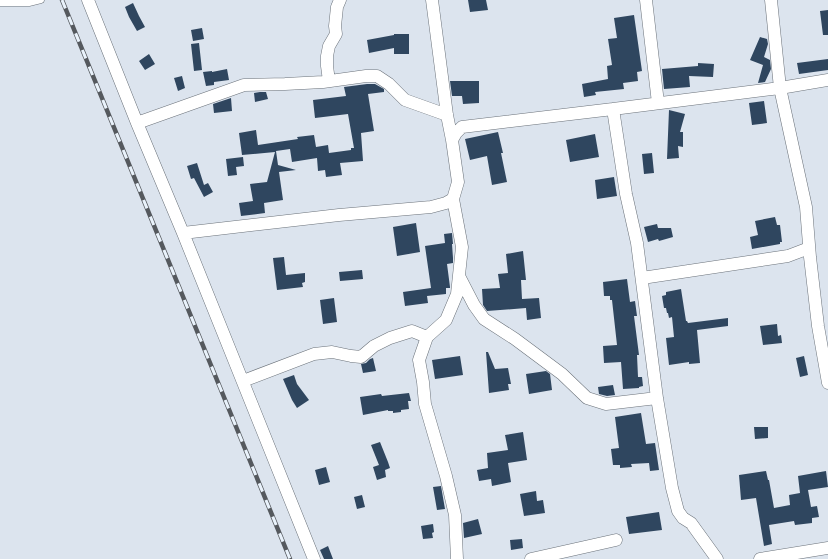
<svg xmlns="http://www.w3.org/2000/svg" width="828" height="559" font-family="Poppins,sans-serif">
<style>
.building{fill:#2f465f}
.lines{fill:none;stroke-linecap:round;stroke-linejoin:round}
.lane-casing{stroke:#6b727a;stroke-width:7}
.street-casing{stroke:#6b727a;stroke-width:13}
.lane{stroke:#fff;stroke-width:6}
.street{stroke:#fff;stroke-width:12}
.rail-casing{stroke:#55595e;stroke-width:4.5}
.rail{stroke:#e9f2fb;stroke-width:3;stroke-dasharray:9;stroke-linecap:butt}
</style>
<rect width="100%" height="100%" fill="#dce4ee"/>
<!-- building -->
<path class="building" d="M468 0H486L488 10 470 12Z
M133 3 139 16 145 27 137 31 129 17 125 7Z
M828 10V35H823L820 11Z
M634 15 642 71 637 72 638 81 623 83 624 89 595 92 596 95 584 97 582 84 608 79 607 66 612 65 608 39 617 38 614 18Z
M202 28 204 39 193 41 191 30Z
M394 34H409V54H394V48L369 53 367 40 394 35Z
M760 37 767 39 768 44 764 57 770 60 771 69 765 82 758 83 763 65 750 60Z
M199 43 202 70 194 71 191 44Z
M149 54 155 64 145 70 139 61Z
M828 59V70L799 74 797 63Z
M698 63 714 64 713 77 689 76 690 87 664 89 662 69 698 66Z
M227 69 229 80 214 82V85L206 86 203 72 212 71V72Z
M182 76 185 88 178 91 174 78Z
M450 81H479V103L463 104 462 96H452Z
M367 84H375L384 89V92L368 94 374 131 361 133 363 161 340 163 342 175 326 177 325 170 318 171 317 158 292 162 290 149 276 151 278 165 296 170 279 172 283 200 264 203 265 213 241 216 239 203 253 201 250 184 267 182 275 152 242 155 239 133 256 130 258 145 298 139 297 137 314 135 316 147 328 145 329 153 351 150V148H354L348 114 315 118 313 100 346 96 344 87Z
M260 92H266L268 99 255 102 254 93Z
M231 98 232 111 214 113 213 104Z
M764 101 767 123 752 125 749 103Z
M669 110 685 114 680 132H683V147L678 146 679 158 667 159Z
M498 132 503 153H501L507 182 492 185 487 156 470 160 465 139Z
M595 134 599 157 570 162 566 140Z
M652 153 654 173 644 174 642 154Z
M243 157 244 166 236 167 237 175 228 176 226 159Z
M197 163 204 185 208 183 213 192 204 197 194 178 191 179 187 166Z
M614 177 617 196 597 199 595 180Z
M775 217 777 225H780L782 242H780V244L752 249 750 237 758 235 755 221Z
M416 223 420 252 397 256 393 227Z
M657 224 658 228H671L673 237 659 241 658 239 648 242 644 227Z
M452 233 453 244H452L453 258V263L447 264 450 287V288H446V294L427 296 428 303 405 306 403 292 431 288 425 246 445 243 444 234Z
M523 251 526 280H521L522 299 539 298 541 318 527 320 526 308 487 311 483 305 482 289 500 288 498 274 508 273 506 254Z
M284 257 286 275 305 273V282L302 283 303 287 277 290 273 258Z
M362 270 363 279 340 281 339 272Z
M627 279 630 302 635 301 637 316H634L639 355H637L638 377H642L643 386 639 387V388L623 389 621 362 604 363 603 346 617 345 612 300H610V296H604L603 282Z
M681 289 686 321H687L688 323 728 318V326L697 330 700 363 689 364V362L669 365 666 338 674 337 672 317 669 318 668 313H667L666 308H664L662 296 666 295V292Z
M334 298 337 322 323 324 320 300Z
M777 324 778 336 781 335 782 343 763 345 760 326Z
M486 352H488L495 369 508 368 511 384H508L509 390 489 393Z
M460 356 463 375 435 379 432 360Z
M804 356 808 375 800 377 796 358Z
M373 358 376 371 363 373 361 364 366 363 370 359Z
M546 371 550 374 552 390 529 394 526 374Z
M294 375 297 384 309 400 297 408 292 400 283 379Z
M613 385 615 395 607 396 599 394 598 387Z
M409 393 411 401H408L409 409 401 410V412L393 413V411H388V410L363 415 360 397 381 394 382 396Z
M641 413 646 444 655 443 659 470 650 471 649 463 631 464 632 467 620 468V465H613L611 449 619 448 615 417Z
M754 427H768V438L755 439Z
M523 432 527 460 508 463 511 482 492 486 491 479 479 481 477 470 488 468 487 453 508 450 505 435Z
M380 442 388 462 390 468 385 470 386 477 377 480 373 467 379 465 371 445Z
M326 467 330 482 319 485 315 470Z
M766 471 768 480H769L774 508 790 505 789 495 800 493 798 476 826 471 828 487 808 490 811 507 817 506 819 517 812 518V523L795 525 794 521 769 525 772 544 764 546 756 498 741 500 739 475Z
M441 486 445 509 437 510 433 487Z
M536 491 537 501 543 500 545 513 524 516 520 494Z
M362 495 365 507 357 509 354 497Z
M659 512 662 530 629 534 626 517Z
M478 519 482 534 464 538 463 523Z
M433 524 434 532 432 533 433 538 423 539 421 526Z
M522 539 523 548 511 550 510 540Z
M328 546 333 559H324L320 550Z"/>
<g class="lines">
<!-- lane casing -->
<g class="lane-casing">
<path id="lane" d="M0 3H29L41 0"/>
</g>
<!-- street casing -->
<g class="street-casing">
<path id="street" d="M88 0 137 123 183 233 314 559
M432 0 447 115 452 140
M646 0 658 103
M771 0 780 88 806 207 810 257 818 326 828 383
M329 81 327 66V56L329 46 336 34 335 26 337 7 340 0
M613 109 626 194 637 243 657 398 672 488 678 511 683 518 691 523 717 559
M137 123 244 85 285 84 323 82 366 76H377L389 84 405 100 447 115
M453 199 462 247 457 294 446 320 427 337 419 360 423 382 425 404 446 476 455 515 457 559
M183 233 339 215 431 207 446 203 453 199 458 182 452 140 456 133 462 127 613 109 780 88 828 80
M459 276 474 305 484 319 515 339 562 374 587 398 606 404 657 398
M642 278 788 256 809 248
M243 381 314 354 332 352 351 356 361 357 374 346 390 338 412 331 427 337
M531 559 616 540
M760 559 828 548"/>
</g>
<!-- lane -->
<use href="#lane" class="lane"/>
<!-- street -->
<use href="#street" class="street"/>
<!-- rail casing -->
<g class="rail-casing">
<path id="rail" d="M62 0 290 559"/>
</g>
<!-- rail -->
<use href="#rail" class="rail"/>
</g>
</svg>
